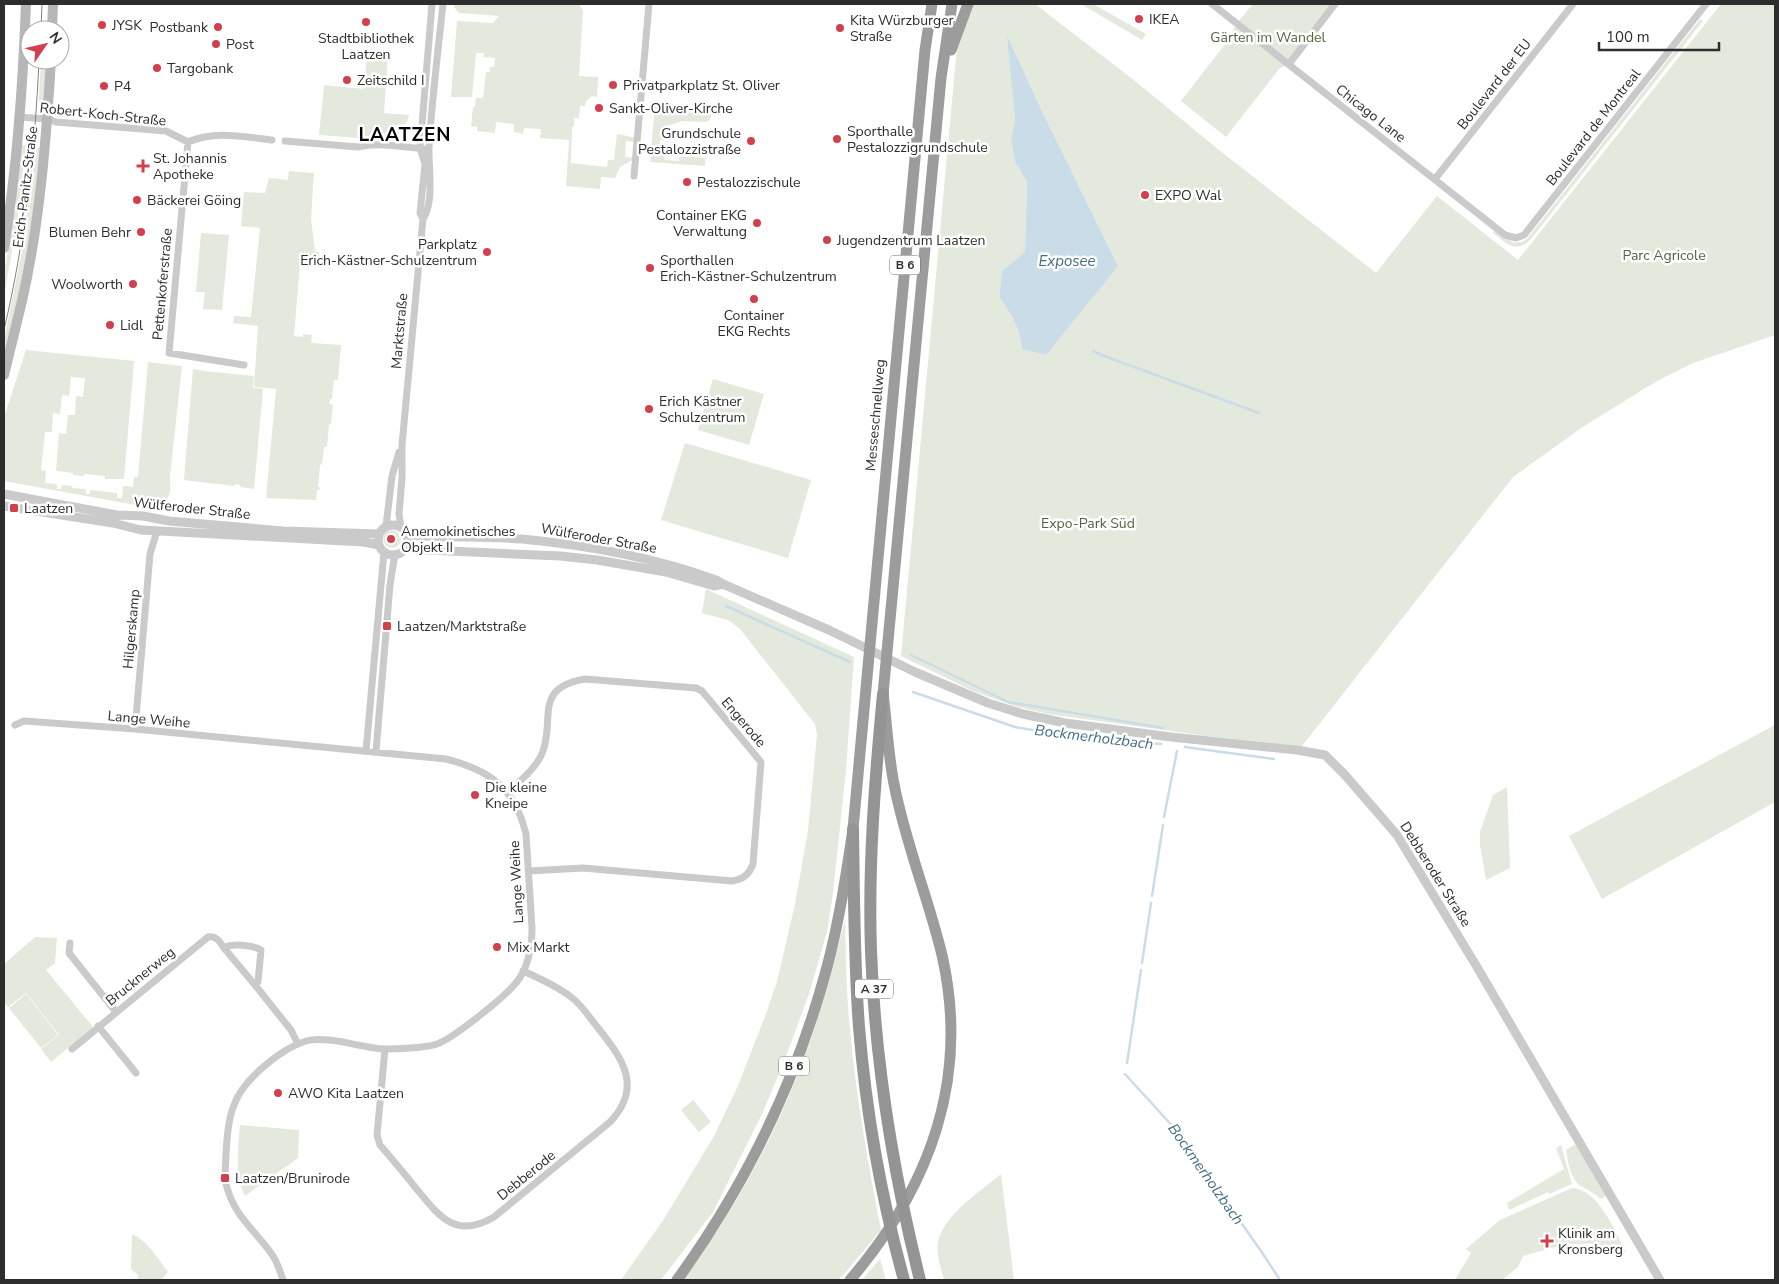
<svg xmlns="http://www.w3.org/2000/svg" width="1779" height="1284" font-family="'Nunito Sans',sans-serif">
<style>
.green{fill:#e3e9dc;fill-rule:evenodd}
.water{fill:#cadce7}
.lines{fill:none;stroke-linecap:round;stroke-linejoin:round}
.stream{stroke:#cadce7;stroke-width:2.5}
.minor{stroke:#cacaca;stroke-width:7}
.tertiary{stroke:#cacaca;stroke-width:9}
.secondary{stroke:#b7b7b7;stroke-width:10}
.trunk{stroke:#9c9c9c;stroke-width:11}
.motorway{stroke:#949494;stroke-width:12}
.tram{stroke:#828282;stroke-width:1}
.poi-dot{fill:#d3404d;stroke:#fff;stroke-width:2}
.labels{text-anchor:middle;stroke-width:5;stroke-linejoin:round;paint-order:stroke}
.shield{fill:#fff;stroke:#6c6c6c;stroke-width:1}
.shield-label{font-size:12px;font-weight:bold;fill:#2d2d2d}
.poi-label{font-size:14px;fill:#2d2d2d;stroke:#fff;text-anchor:start}
.park-label{font-size:14px;fill:#51643f;stroke:#fff}
.street-label{font-size:14px;fill:#2d2d2d;stroke:#fff}
.water-label{font-size:15px;font-style:italic;fill:#446d86;stroke:#fff}
.district-label{font-size:19px;font-weight:bold;letter-spacing:1px;fill:#000;stroke:#fff}
</style>
<rect width="100%" height="100%" fill="#fff"/>
<path class="green" d="M 455,4 L 579,4 L 583,11 L 579,76 L 598,77 L 597,97 L 592,96 L 586,101 L 585,106 L 580,106 L 579,118 L 574,118 L 574,127 L 572,127 L 571,163 L 607,167 L 608,160 L 614,160 L 617,134 L 637,138 L 637,142 L 626,141 L 625,157 L 636,158 L 620,167 L 615,178 L 601,177 L 600,189 L 566,186 L 569,140 L 540,138 L 541,129 L 524,128 L 523,134 L 514,132 L 514,124 L 496,122 L 495,133 L 477,131 L 477,127 L 471,126 L 473,107 L 475,107 L 476,98 L 483,98 L 486,72 L 490,72 L 490,67 L 494,67 L 495,58 L 484,57 L 484,53 L 476,53 L 472,97 L 451,97 L 457,21 L 493,23 L 499,16 L 459,13 L 454,7 Z
M 971,4 L 1035,4 L 1135,81 L 1219,150 L 1376,273 L 1437,196 L 1518,260 L 1721,4 L 1775,4 L 1775,335 L 1693,363 L 1657,381 L 1584,426 L 1513,477 L 1302,746 L 1207,736 L 1048,714 L 1014,706 L 973,691 L 901,656 L 958,36 ZM 1008,37 L 1041,109 L 1118,266 L 1022,349 C 1020,328 1011,313 999,297 L 1002,271 L 1025,252 L 1027,182 L 1015,162 L 1011,139 L 1015,119 Z
M 1081,4 L 1093,4 L 1146,34 L 1142,40 Z
M 1253,4 L 1335,4 L 1289,64 L 1279,69 L 1226,137 L 1181,101 L 1226,43 L 1237,23 Z
M 1700,19 L 1703,21 L 1531,239 C 1516,254 1507,244 1493,233 L 1495,231 L 1514,243 L 1522,242 L 1527,239 Z
M 367,53 L 388,55 L 384,113 L 409,115 L 408,120 L 404,126 L 393,135 L 381,133 L 372,139 L 319,135 L 324,85 L 364,89 Z
M 41,60 L 46,60 L 43,114 L 38,113 Z
M 655,106 L 699,109 L 702,107 L 713,108 L 710,120 L 705,122 L 682,121 L 667,126 L 666,140 L 660,140 L 660,144 L 665,145 L 664,160 L 679,161 L 680,156 L 705,158 L 705,166 L 650,162 Z
M 21,145 L 26,145 L 17,223 L 4,296 L 4,274 L 17,192 Z
M 36,148 L 40,148 L 33,213 L 20,292 L 4,358 L 4,340 L 22,251 Z
M 289,171 L 314,173 L 311,219 L 315,251 L 319,252 L 319,261 L 308,260 L 308,257 L 303,256 L 302,264 L 300,264 L 294,336 L 303,337 L 303,334 L 312,335 L 311,343 L 341,345 L 338,380 L 334,380 L 332,399 L 330,399 L 329,404 L 333,405 L 331,424 L 329,424 L 327,447 L 324,447 L 322,464 L 320,465 L 318,487 L 320,487 L 319,490 L 317,490 L 316,500 L 266,498 L 276,389 L 254,387 L 258,326 L 233,323 L 234,316 L 251,317 L 260,228 L 241,226 L 244,192 L 265,193 L 269,178 L 288,180 Z
M 201,233 L 229,235 L 222,310 L 203,309 L 205,292 L 196,292 Z
M 26,350 L 134,361 L 124,479 L 105,479 L 105,476 L 84,474 L 84,476 L 73,475 L 73,473 L 56,471 L 59,433 L 66,434 L 68,415 L 75,415 L 76,396 L 83,397 L 85,378 L 71,377 L 69,396 L 62,395 L 60,414 L 53,413 L 52,432 L 45,432 L 41,470 L 46,471 L 45,483 L 57,484 L 57,489 L 61,489 L 62,485 L 72,486 L 72,488 L 86,489 L 86,494 L 90,494 L 90,490 L 117,493 L 117,498 L 122,498 L 123,486 L 133,487 L 134,477 L 138,477 L 148,362 L 182,366 L 170,476 L 170,492 L 163,510 L 4,481 L 4,417 Z
M 193,369 L 204,371 L 254,376 L 253,388 L 263,389 L 254,489 L 240,487 L 240,485 L 235,484 L 235,486 L 184,480 Z
M 713,379 L 764,394 L 749,445 L 698,430 Z
M 685,443 L 811,480 L 788,558 L 661,520 Z
M383 539a9 9 0 1 1 18 0a9 9 0 1 1-18 0Z
M 706,589 L 854,657 L 846,770 L 833,893 L 827,932 L 809,994 L 785,1059 L 762,1114 L 713,1212 L 661,1280 L 621,1280 L 664,1219 L 714,1136 L 737,1088 L 766,1014 L 778,978 L 795,904 L 808,831 L 817,734 L 815,724 L 740,629 L 728,620 L 702,613 Z
M 1775,725 L 1775,802 L 1602,899 L 1569,836 Z
M 1507,787 L 1510,868 L 1486,880 L 1480,845 L 1480,832 L 1493,795 Z
M 845,920 C 846,957 846,994 850,1030 C 856,1097 868,1163 881,1230 L 839,1280 L 683,1280 C 733,1213 775,1137 804,1058 C 821,1013 833,966 845,920 Z
M 35,937 L 57,938 L 55,963 L 46,970 L 93,1027 L 51,1062 L 41,1049 L 59,1035 L 26,993 L 8,1007 L 4,1002 L 4,964 Z
M 26,994 L 58,1035 L 41,1048 L 9,1008 Z
M 693,1100 L 711,1122 L 699,1132 L 681,1110 Z
M 240,1125 L 299,1130 L 298,1158 L 245,1196 C 234,1174 238,1149 240,1125 Z
M 1576,1144 L 1606,1196 L 1601,1199 C 1594,1193 1588,1190 1581,1186 C 1570,1179 1568,1161 1566,1150 Z
M 1561,1145 L 1572,1184 L 1549,1194 L 1548,1192 L 1509,1210 L 1507,1203 L 1564,1169 L 1556,1148 Z
M 1001,1174 L 1014,1280 L 944,1280 C 941,1269 936,1254 938,1242 C 943,1215 981,1191 1001,1174 Z
M 1572,1188 C 1599,1190 1615,1231 1626,1252 C 1615,1256 1610,1254 1600,1249 L 1599,1243 L 1562,1245 L 1523,1256 L 1518,1267 L 1502,1280 L 1455,1280 L 1471,1253 L 1466,1249 L 1500,1220 Z
M 132,1234 C 148,1241 158,1259 168,1272 L 161,1280 L 137,1280 L 138,1275 L 131,1269 Z
M 880,1259 L 886,1280 L 862,1280 Z"/>
<path class="water" d="M 1007,35 L 1041,109 L 1118,266 L 1046,355 L 1022,349 C 1020,328 1011,313 999,297 L 1002,271 L 1025,252 L 1027,182 L 1015,162 L 1011,139 L 1015,119 Z"/>
<g class="lines">
<path class="stream" d="M 1093,351 L 1104,356 L 1259,413
M 726,606 L 850,662
M 911,655 L 1008,702 L 1163,728
M 913,692 L 1015,727 L 1081,738 L 1161,744
M 1185,747 L 1274,759
M 1164,817 L 1177,751
M 1152,896 L 1163,825
M 1142,963 L 1151,903
M 1127,1063 L 1141,970
M 1125,1074 L 1176,1130 L 1261,1251 L 1280,1280"/>
<path class="minor" d="M 1212,4 L 1505,235 L 1516,238 L 1524,235 L 1706,4
M 1289,64 L 1335,4
M 18,117 L 48,119 L 56,122 L 166,131 L 188,142 C 215,130 244,137 272,140
M 285,141 L 358,147 C 380,142 403,147 424,149
M 188,142 L 169,353 L 244,365
M 634,176 L 649,4
M 1435,179 L 1573,4
M 423,219 C 435,201 428,168 429,147 C 432,99 438,51 443,4
M 386,526 L 392,476 L 399,452
M 401,527 L 399,514 L 402,478 L 402,445 L 423,219 L 420,213 L 425,164 L 420,148 L 432,4
M 15,725 L 24,721 L 135,729 L 446,759 C 490,770 515,788 526,834 L 532,928 C 532,945 529,964 519,979 C 509,994 454,1038 437,1044 C 426,1048 396,1049 384,1049 C 362,1048 327,1035 306,1041 C 280,1049 243,1080 234,1105 C 228,1120 227,1138 226,1154 C 226,1163 224,1175 226,1184 C 234,1216 253,1228 271,1253 C 277,1261 280,1271 283,1280
M 135,729 L 150,554 L 157,531
M 366,751 L 384,552
M 376,751 L 390,585 L 395,554
M 508,791 C 521,781 538,766 543,751 C 555,718 533,688 585,679 L 696,688 L 702,691 L 761,762 L 753,864 C 749,875 743,879 732,881 L 583,868 L 529,871
M 70,943 L 69,953 L 116,1012
M 255,985 L 224,948 C 232,943 253,945 261,950 L 258,982 L 255,985 L 291,1030 L 298,1044
M 98,1026 L 136,1073
M 72,1049 L 208,937 C 216,935 220,942 224,948
M 385,1049 L 377,1135 L 380,1145 C 392,1159 404,1173 415,1187 C 439,1216 455,1240 494,1217 L 610,1122 C 643,1087 623,1059 598,1028 C 590,1018 581,1004 571,997 C 557,986 539,978 523,971"/>
<path class="tertiary" d="M 4,494 L 117,515 L 143,516 L 169,521 L 283,531 L 379,534
M 4,506 L 113,523 L 141,530 L 363,542 L 379,545
M378 540a15 15 0 1 1 30 0a15 15 0 1 1-30 0Z
M 407,535 C 445,538 484,536 522,539 C 586,545 656,558 716,580 L 723,584 L 829,630 L 915,672 L 988,703 L 1023,714 L 1065,723 L 1171,737 L 1297,750 L 1325,755 L 1345,775 L 1397,835 L 1477,967 L 1660,1280
M 405,549 L 560,556 L 597,560 L 666,572 L 714,586 L 723,584"/>
<path class="secondary" d="M 52,30 L 53,4
M 4,248 C 17,169 23,84 26,4
M 4,375 C 10,350 16,326 22,301 C 40,222 46,141 51,60"/>
<path class="trunk" d="M 951,50 L 968,4
M 677,1280 C 745,1186 797,1080 827,967 C 839,922 846,876 853,829 L 925,50 L 932,4
M 850,1280 C 930,1187 970,1078 942,955 C 928,897 905,842 894,784 C 888,754 887,724 883,694 L 941,78 L 952,4"/>
<path class="motorway" d="M 883,694 C 875,779 868,865 871,951 C 875,1063 893,1172 920,1280
M 853,829 C 854,895 854,961 859,1027 C 866,1112 881,1197 904,1280"/>
<path class="tram" d="M 41,30 L 42,4
M 4,330 C 25,241 35,151 39,60"/>
</g>
<g class="poi-dot">
<circle cx="1139" cy="19" r="5"/>
<circle cx="366" cy="22" r="5"/>
<circle cx="102" cy="25" r="5"/>
<circle cx="218" cy="27" r="5"/>
<circle cx="840" cy="28" r="5"/>
<circle cx="216" cy="44" r="5"/>
<circle cx="157" cy="68" r="5"/>
<circle cx="347" cy="80" r="5"/>
<circle cx="613" cy="85" r="5"/>
<circle cx="104" cy="86" r="5"/>
<circle cx="599" cy="108" r="5"/>
<circle cx="837" cy="139" r="5"/>
<circle cx="751" cy="141" r="5"/>
<path d="M140.5 158.5h5v5h5v5h-5v5h-5v-5h-5v-5h5z"/>
<circle cx="687" cy="182" r="5"/>
<circle cx="1145" cy="195" r="5"/>
<circle cx="137" cy="200" r="5"/>
<circle cx="757" cy="223" r="5"/>
<circle cx="141" cy="232" r="5"/>
<circle cx="827" cy="240" r="5"/>
<circle cx="487" cy="252" r="5"/>
<circle cx="650" cy="268" r="5"/>
<circle cx="133" cy="284" r="5"/>
<circle cx="754" cy="299" r="5"/>
<circle cx="110" cy="325" r="5"/>
<circle cx="649" cy="409" r="5"/>
<rect x="9" y="503" width="10" height="10" rx="2.5"/>
<circle cx="391" cy="539" r="5"/>
<rect x="382" y="621" width="10" height="10" rx="2.5"/>
<circle cx="475" cy="795" r="5"/>
<circle cx="497" cy="947" r="5"/>
<circle cx="278" cy="1093" r="5"/>
<rect x="220" y="1173" width="10" height="10" rx="2.5"/>
<path d="M1544.5 1233.5h5v5h5v5h-5v5h-5v-5h-5v-5h5z"/>
</g>
<g class="labels">
<g class="shield">
<rect x="890" y="255.5" width="30" height="19" rx="4"/>
<rect x="855" y="979.5" width="38" height="19" rx="4"/>
<rect x="779" y="1056.5" width="30" height="19" rx="4"/>
</g>
<g class="shield-label">
<text x="905" y="269">B 6</text>
<text x="874" y="993">A 37</text>
<text x="794" y="1070">B 6</text>
</g>
<g class="poi-label">
<text x="1149" y="24">IKEA</text>
<text x="850" y="25">Kita Würzburger<tspan x="850" dy="16">Straße</tspan></text>
<text x="112" y="30">JYSK</text>
<text x="208" y="32" text-anchor="end">Postbank</text>
<text x="366" y="43" text-anchor="middle">Stadtbibliothek<tspan x="366" dy="16">Laatzen</tspan></text>
<text x="226" y="49">Post</text>
<text x="167" y="73">Targobank</text>
<text x="357" y="85">Zeitschild I</text>
<text x="623" y="90">Privatparkplatz St. Oliver</text>
<text x="114" y="91">P4</text>
<text x="609" y="113">Sankt-Oliver-Kirche</text>
<text x="847" y="136">Sporthalle<tspan x="847" dy="16">Pestalozzigrundschule</tspan></text>
<text x="741" y="138" text-anchor="end">Grundschule<tspan x="741" dy="16">Pestalozzistraße</tspan></text>
<text x="153" y="163">St. Johannis<tspan x="153" dy="16">Apotheke</tspan></text>
<text x="697" y="187">Pestalozzischule</text>
<text x="1155" y="200">EXPO Wal</text>
<text x="147" y="205">Bäckerei Göing</text>
<text x="747" y="220" text-anchor="end">Container EKG<tspan x="747" dy="16">Verwaltung</tspan></text>
<text x="131" y="237" text-anchor="end">Blumen Behr</text>
<text x="837" y="245">Jugendzentrum Laatzen</text>
<text x="477" y="249" text-anchor="end">Parkplatz<tspan x="477" dy="16">Erich-Kästner-Schulzentrum</tspan></text>
<text x="660" y="265">Sporthallen<tspan x="660" dy="16">Erich-Kästner-Schulzentrum</tspan></text>
<text x="123" y="289" text-anchor="end">Woolworth</text>
<text x="754" y="320" text-anchor="middle">Container<tspan x="754" dy="16">EKG Rechts</tspan></text>
<text x="120" y="330">Lidl</text>
<text x="659" y="406">Erich Kästner<tspan x="659" dy="16">Schulzentrum</tspan></text>
<text x="24" y="513">Laatzen</text>
<text x="401" y="536">Anemokinetisches<tspan x="401" dy="16">Objekt II</tspan></text>
<text x="397" y="631">Laatzen/Marktstraße</text>
<text x="485" y="792">Die kleine<tspan x="485" dy="16">Kneipe</tspan></text>
<text x="507" y="952">Mix Markt</text>
<text x="288" y="1098">AWO Kita Laatzen</text>
<text x="235" y="1183">Laatzen/Brunirode</text>
<text x="1558" y="1238">Klinik am<tspan x="1558" dy="16">Kronsberg</tspan></text>
</g>
<g class="park-label">
<text x="1268" y="42">Gärten im Wandel</text>
<text x="1664" y="260">Parc Agricole</text>
<text x="1088" y="528">Expo-Park Süd</text>
</g>
<g class="street-label">
<text transform="translate(1494 84) rotate(-52)" y="5">Boulevard der EU</text>
<text transform="translate(1371 113) rotate(38)" y="5">Chicago Lane</text>
<text transform="translate(103 114) rotate(6)" y="5">Robert-Koch-Straße</text>
<text transform="translate(1593 127) rotate(-52)" y="5">Boulevard de Montreal</text>
<text transform="translate(25 187) rotate(-83)" y="5">Erich-Panitz-Straße</text>
<text transform="translate(162 284) rotate(-85)" y="5">Pettenkoferstraße</text>
<text transform="translate(399 331) rotate(-85)" y="5">Marktstraße</text>
<text transform="translate(875 415) rotate(-85)" y="5">Messeschnellweg</text>
<text transform="translate(192 508) rotate(6)" y="5">Wülferoder Straße</text>
<text transform="translate(599 538) rotate(10)" y="5">Wülferoder Straße</text>
<text transform="translate(131 629) rotate(-85)" y="5">Hilgerskamp</text>
<text transform="translate(149 719) rotate(5)" y="5">Lange Weihe</text>
<text transform="translate(744 722) rotate(50)" y="5">Engerode</text>
<text transform="translate(1436 874) rotate(58)" y="5">Debberoder Straße</text>
<text transform="translate(516 882) rotate(-93)" y="5">Lange Weihe</text>
<text transform="translate(140 976) rotate(-39)" y="5">Brucknerweg</text>
<text transform="translate(526 1175) rotate(-39)" y="5">Debberode</text>
</g>
<g class="water-label">
<text x="1067" y="266">Exposee</text>
<text transform="translate(1094 737) rotate(7)" y="5">Bockmerholzbach</text>
<text transform="translate(1206 1174) rotate(55)" y="5">Bockmerholzbach</text>
</g>
<g class="district-label">
<text x="405" y="141">LAATZEN</text>
</g>
</g>
<rect width="1779" height="1284" fill="none" stroke="#2d2d2d" stroke-width="10"/>
<g transform="translate(45 45) rotate(56)"><circle r="24" fill="#ffffff" stroke="#ababab"/>
<path d="M0-4L9 19L0 12L-9 19Z" fill="#d3404d"/>
<text y="-8" font-size="14" font-weight="bold" text-anchor="middle" fill="#2d2d2d">N</text>
</g>
<path d="M1599 42v8h120v-8" fill="none" stroke="#2d2d2d" stroke-width="2.5"/>
<text x="1606" y="42" font-size="15" fill="#2d2d2d" stroke="#ffffff" stroke-width="4" paint-order="stroke">100 m</text>
</svg>
